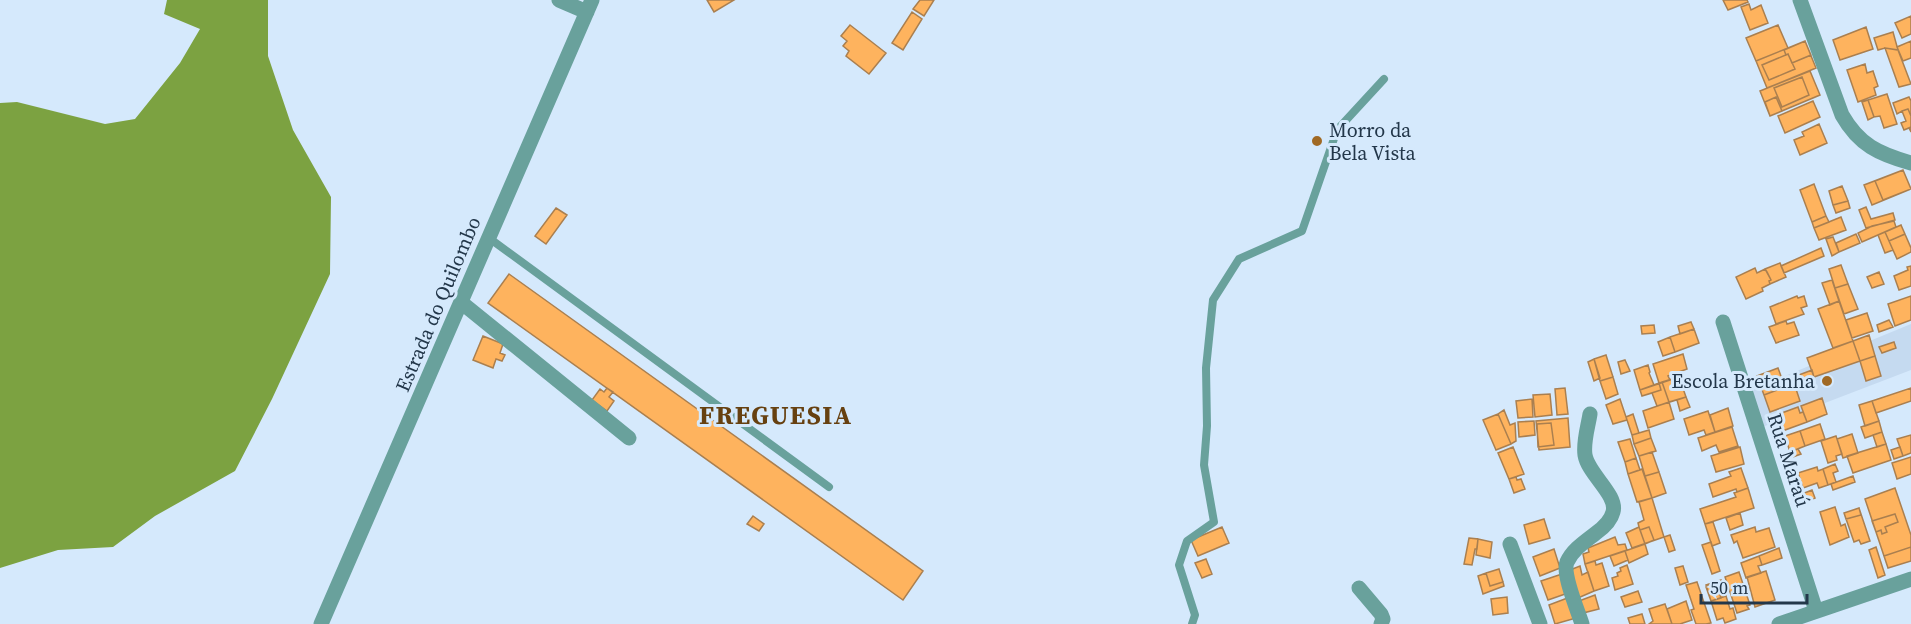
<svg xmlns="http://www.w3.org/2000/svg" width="1911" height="624" font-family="'Source Serif 4',serif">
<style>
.built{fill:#c5daf0}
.water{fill:#7ca241}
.building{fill:#feb35e;stroke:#aa7f4f;stroke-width:1.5}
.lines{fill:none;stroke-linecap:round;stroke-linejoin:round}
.lane{stroke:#69a19c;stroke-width:8}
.street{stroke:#69a19c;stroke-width:15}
.poi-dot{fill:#a06924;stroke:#d5e9fc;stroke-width:2}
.labels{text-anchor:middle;stroke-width:6;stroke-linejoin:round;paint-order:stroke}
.poi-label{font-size:20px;fill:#23374a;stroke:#d5e9fc;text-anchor:start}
.street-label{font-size:20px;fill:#23374a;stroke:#d5e9fc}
.district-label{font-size:26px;font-weight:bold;letter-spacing:1.5px;fill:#664010;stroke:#d5e9fc}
</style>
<rect width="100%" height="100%" fill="#d5e9fc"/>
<path class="built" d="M 1911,324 L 1911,370 L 1757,429 L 1746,392 Z"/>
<path class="water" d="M 167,0 L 268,0 L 268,56 L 293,130 L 331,197 L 330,274 L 272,399 L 235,471 L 155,516 L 113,547 L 58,550 L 0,568 L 0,103 L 17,102 L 105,124 L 135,119 L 180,63 L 200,29 L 164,14 Z"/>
<path class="building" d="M 707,0 L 734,0 L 714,12 Z
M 920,0 L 934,0 L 924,16 L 913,9 Z
M 1723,0 L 1747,0 L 1748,2 L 1728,10 Z
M 1749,4 L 1751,10 L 1761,5 L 1768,23 L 1750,30 L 1741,7 Z
M 912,12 L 922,19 L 903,50 L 892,43 Z
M 1911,16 L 1911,34 L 1902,38 L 1895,23 Z
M 850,25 L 886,53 L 869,74 L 846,56 L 849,51 L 843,46 L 847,41 L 841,36 Z
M 1778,25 L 1788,48 L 1756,61 L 1746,38 Z
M 1866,27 L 1873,49 L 1840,60 L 1833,40 Z
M 1893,32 L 1898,50 L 1885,48 L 1878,50 L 1874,38 Z
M 1805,41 L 1811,55 L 1792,63 L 1788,54 L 1786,55 L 1784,50 Z
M 1805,41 L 1816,68 L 1767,88 L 1756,61 Z
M 1911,41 L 1911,58 L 1903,61 L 1897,47 Z
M 1885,48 L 1898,50 L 1911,84 L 1899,87 Z
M 1788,54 L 1795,69 L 1769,80 L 1762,65 Z
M 1865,64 L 1867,73 L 1873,71 L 1878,86 L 1874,88 L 1876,95 L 1858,102 L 1847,70 Z
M 1810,71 L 1820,95 L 1770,116 L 1760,91 Z
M 1802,77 L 1809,95 L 1782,107 L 1774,88 Z
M 1887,94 L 1897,124 L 1884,128 L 1880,116 L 1874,117 L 1868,100 Z
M 1776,97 L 1782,111 L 1770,116 L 1765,102 Z
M 1909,97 L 1911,101 L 1911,132 L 1909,128 L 1904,130 L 1901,123 L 1906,121 L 1902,111 L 1897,114 L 1893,103 Z
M 1868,100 L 1874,117 L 1868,120 L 1862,102 Z
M 1813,101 L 1820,117 L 1785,133 L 1778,116 Z
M 1908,109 L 1911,116 L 1911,127 L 1904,130 L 1901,123 L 1906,121 L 1902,111 Z
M 1819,124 L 1827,143 L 1800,155 L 1794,140 L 1804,136 L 1802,132 Z
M 1903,170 L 1911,189 L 1883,200 L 1875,181 Z
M 1903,170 L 1911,189 L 1872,205 L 1864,185 Z
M 1814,184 L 1826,216 L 1812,222 L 1800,190 Z
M 1842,186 L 1848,201 L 1833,205 L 1829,191 Z
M 1848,201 L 1850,208 L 1836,213 L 1833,205 Z
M 1866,207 L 1871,219 L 1893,213 L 1895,220 L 1866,228 L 1859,210 Z
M 556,208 L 567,215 L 546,244 L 535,236 Z
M 1826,216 L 1829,222 L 1814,228 L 1812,222 Z
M 1841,217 L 1846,230 L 1819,240 L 1814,228 Z
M 1894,221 L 1896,227 L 1862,242 L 1858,233 L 1872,226 Z
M 1901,225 L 1905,234 L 1889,241 L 1885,232 Z
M 1901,225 L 1911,248 L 1911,252 L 1897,259 L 1885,232 Z
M 1885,232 L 1893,250 L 1885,253 L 1878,235 Z
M 1856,234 L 1860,243 L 1839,252 L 1836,243 Z
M 1833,237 L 1839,252 L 1832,256 L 1826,239 Z
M 1821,248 L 1824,256 L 1784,273 L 1781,266 Z
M 1780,263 L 1786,277 L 1770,284 L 1769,281 L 1771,280 L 1765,269 Z
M 1841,265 L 1848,284 L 1835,288 L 1829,269 Z
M 1911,266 L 1911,286 L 1899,290 L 1894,276 L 1908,270 L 1907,267 Z
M 1755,268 L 1757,273 L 1765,269 L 1767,272 L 1771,280 L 1769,281 L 1770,284 L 1762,288 L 1763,291 L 1746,299 L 1736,277 Z
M 1879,272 L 1884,284 L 1872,288 L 1867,277 Z
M 509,274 L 923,571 L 903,600 L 488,303 Z
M 1832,280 L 1839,301 L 1830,305 L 1822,283 Z
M 1848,284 L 1858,309 L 1844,314 L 1835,288 Z
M 1797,296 L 1798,298 L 1804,296 L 1807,306 L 1801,308 L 1804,314 L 1776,324 L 1770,307 Z
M 1911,296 L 1911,320 L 1895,326 L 1888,304 Z
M 1839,301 L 1853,341 L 1833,348 L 1818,309 Z
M 1867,313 L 1873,331 L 1852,338 L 1846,320 Z
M 1889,320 L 1893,327 L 1879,332 L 1877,325 Z
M 1786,321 L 1787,324 L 1794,322 L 1799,335 L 1776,343 L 1769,327 Z
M 1691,322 L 1694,329 L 1680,334 L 1678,326 Z
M 1654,325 L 1655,333 L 1642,334 L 1641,326 Z
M 1694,329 L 1699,343 L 1675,352 L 1670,337 Z
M 1869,335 L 1875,356 L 1860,361 L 1853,341 Z
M 483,336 L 503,344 L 500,353 L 505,355 L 502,361 L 496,359 L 493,368 L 473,360 Z
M 1670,337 L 1675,352 L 1663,356 L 1658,342 Z
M 1853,341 L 1860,361 L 1814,377 L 1807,358 Z
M 1894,342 L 1896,348 L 1882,353 L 1879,347 Z
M 1683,354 L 1687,369 L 1668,376 L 1670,380 L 1659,383 L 1653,364 Z
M 1606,355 L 1613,377 L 1600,381 L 1594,359 Z
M 1875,356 L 1881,376 L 1866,381 L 1860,361 Z
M 1594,359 L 1600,378 L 1594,381 L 1588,362 Z
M 1625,360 L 1630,371 L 1621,374 L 1618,362 Z
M 1648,365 L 1650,372 L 1649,373 L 1654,385 L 1640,390 L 1634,370 Z
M 1778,368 L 1785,387 L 1764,395 L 1757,376 Z
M 1812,370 L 1814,377 L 1785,387 L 1783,381 Z
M 1613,377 L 1618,394 L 1606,399 L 1600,381 Z
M 1679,377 L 1686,397 L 1669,402 L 1662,382 Z
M 1679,377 L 1686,397 L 1657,406 L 1652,393 L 1642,396 L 1640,390 Z
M 1659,383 L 1661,390 L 1642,396 L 1640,390 Z
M 1795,386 L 1800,401 L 1770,412 L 1764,395 L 1785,387 L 1786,389 Z
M 607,388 L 613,392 L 609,397 L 614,401 L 607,411 L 592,400 L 600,389 L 604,392 Z
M 1565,388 L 1568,414 L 1557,415 L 1555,389 Z
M 1911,388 L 1911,401 L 1876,413 L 1872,401 Z
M 1550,394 L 1552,415 L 1535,417 L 1533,395 Z
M 1686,397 L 1690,407 L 1680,411 L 1677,400 Z
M 1822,398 L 1827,414 L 1807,422 L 1801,406 Z
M 1532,399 L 1533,417 L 1518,418 L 1516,401 Z
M 1620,399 L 1627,420 L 1613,424 L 1606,405 Z
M 1872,401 L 1879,421 L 1865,426 L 1859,405 Z
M 1669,402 L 1674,419 L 1648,428 L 1643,411 Z
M 1798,407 L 1800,413 L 1803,412 L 1807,422 L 1777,433 L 1771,417 Z
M 1728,408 L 1733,426 L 1715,432 L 1710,415 Z
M 1504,410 L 1510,425 L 1515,423 L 1516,441 L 1511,444 L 1498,414 Z
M 1708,411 L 1715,432 L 1706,435 L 1704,430 L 1689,435 L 1684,419 Z
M 1498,414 L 1511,444 L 1496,450 L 1483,420 Z
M 1633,414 L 1639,433 L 1632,435 L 1626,417 Z
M 1568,418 L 1570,447 L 1539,450 L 1536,421 Z
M 1534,421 L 1535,435 L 1519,437 L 1518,422 Z
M 1879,421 L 1882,432 L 1865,438 L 1861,427 Z
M 1551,423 L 1554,445 L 1538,447 L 1537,424 Z
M 1820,424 L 1825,439 L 1805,446 L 1800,431 Z
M 1732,427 L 1738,446 L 1719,452 L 1716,445 L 1702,451 L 1698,438 Z
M 1649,430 L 1651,438 L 1634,444 L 1632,435 Z
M 1800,431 L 1805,446 L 1790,452 L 1785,436 Z
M 1882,432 L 1886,444 L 1877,447 L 1873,435 Z
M 1852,434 L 1858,453 L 1843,458 L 1837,439 Z
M 1911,435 L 1911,453 L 1903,456 L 1897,439 Z
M 1836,436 L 1842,454 L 1836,456 L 1837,460 L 1828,463 L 1821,441 Z
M 1651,438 L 1656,451 L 1639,456 L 1634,444 Z
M 1630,439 L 1636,458 L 1625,462 L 1618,442 Z
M 1886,444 L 1891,460 L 1853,473 L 1847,456 Z
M 1513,447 L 1524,474 L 1509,479 L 1498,453 Z
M 1740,447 L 1744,464 L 1716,472 L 1711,456 Z
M 1900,447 L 1903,456 L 1894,459 L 1891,450 Z
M 1798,449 L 1801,454 L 1787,459 L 1785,453 Z
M 1652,452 L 1659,472 L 1645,476 L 1639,456 Z
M 1911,457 L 1911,474 L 1897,479 L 1892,463 Z
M 1636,458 L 1640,470 L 1628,474 L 1625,462 Z
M 1835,464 L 1838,471 L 1833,473 L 1836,482 L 1828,485 L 1823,469 Z
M 1817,467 L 1818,471 L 1823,469 L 1828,485 L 1819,488 L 1817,483 L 1803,488 L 1798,473 Z
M 1741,468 L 1748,488 L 1737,492 L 1736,489 L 1713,497 L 1709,484 L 1731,476 L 1729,472 Z
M 1642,469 L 1652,498 L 1637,502 L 1628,474 Z
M 1659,472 L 1666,493 L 1652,498 L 1645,476 Z
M 1853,476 L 1855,482 L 1833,490 L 1831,484 Z
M 1516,477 L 1517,480 L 1521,479 L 1525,489 L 1514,493 L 1509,479 Z
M 1748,488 L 1754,508 L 1705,524 L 1700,509 L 1736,497 L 1734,493 Z
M 1895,488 L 1911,535 L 1911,561 L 1888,568 L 1865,499 Z
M 1812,490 L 1815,498 L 1800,504 L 1797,496 Z
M 1652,498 L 1664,537 L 1632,548 L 1626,533 L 1639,527 L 1638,523 L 1644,520 L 1639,502 Z
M 1835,507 L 1841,526 L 1845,524 L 1849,537 L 1830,545 L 1820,512 Z
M 1859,508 L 1861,515 L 1846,519 L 1844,513 Z
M 1859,508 L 1870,541 L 1861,544 L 1859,540 L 1854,542 L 1844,513 Z
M 1740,513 L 1743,525 L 1730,530 L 1726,518 Z
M 1895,514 L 1898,522 L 1885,527 L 1887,532 L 1882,534 L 1881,530 L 1876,532 L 1872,521 Z
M 753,516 L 764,524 L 759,531 L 747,524 Z
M 1544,519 L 1550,538 L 1529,544 L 1524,525 Z
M 1713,522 L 1720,543 L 1712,546 L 1705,524 Z
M 1222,527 L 1229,543 L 1198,556 L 1191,540 Z
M 1639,527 L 1645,544 L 1632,548 L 1626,533 Z
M 1649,527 L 1654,540 L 1645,544 L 1640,530 Z
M 1755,527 L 1756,532 L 1769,528 L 1775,547 L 1743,558 L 1737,541 L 1734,543 L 1731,535 Z
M 1670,535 L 1675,550 L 1669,552 L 1664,537 Z
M 1615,537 L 1618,545 L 1625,544 L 1627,550 L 1585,564 L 1583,554 L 1589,552 L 1588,548 Z
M 1469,538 L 1478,539 L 1477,549 L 1475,549 L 1472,565 L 1464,564 Z
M 1478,539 L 1492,542 L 1490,558 L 1476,555 Z
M 1711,542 L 1720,571 L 1712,574 L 1702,545 Z
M 1645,544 L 1648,554 L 1629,563 L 1625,551 Z
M 1876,547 L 1885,575 L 1878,578 L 1869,550 Z
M 1911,547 L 1911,561 L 1888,568 L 1884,556 Z
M 1779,548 L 1782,558 L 1762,565 L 1759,556 Z
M 1554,549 L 1560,568 L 1540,576 L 1533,557 Z
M 1625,551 L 1628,560 L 1614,566 L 1610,556 Z
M 1759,556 L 1762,565 L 1758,566 L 1761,573 L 1746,578 L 1741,563 Z
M 1206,559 L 1212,574 L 1202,578 L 1195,563 Z
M 1595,561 L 1596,565 L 1602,563 L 1609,586 L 1594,591 L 1585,564 Z
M 1627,565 L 1633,584 L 1615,590 L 1612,578 L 1618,576 L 1617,573 L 1621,571 L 1620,568 Z
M 1580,566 L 1582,575 L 1588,572 L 1594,591 L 1578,598 L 1570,570 Z
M 1683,566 L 1688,582 L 1680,585 L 1675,568 Z
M 1499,569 L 1503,582 L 1490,586 L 1486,573 Z
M 1766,571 L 1775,600 L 1755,607 L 1747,577 Z
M 1739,572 L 1750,605 L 1747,606 L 1749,609 L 1737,613 L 1725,577 Z
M 1486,573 L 1490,586 L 1503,582 L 1504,586 L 1483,594 L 1478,576 Z
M 1562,574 L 1568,593 L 1548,600 L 1541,581 Z
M 1721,580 L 1726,596 L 1711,601 L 1706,585 Z
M 1697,582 L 1711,623 L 1706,624 L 1696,624 L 1691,610 L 1694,609 L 1686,585 Z
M 1716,583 L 1721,598 L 1711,601 L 1706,587 Z
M 1638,591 L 1642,602 L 1625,607 L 1621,597 Z
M 1595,595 L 1599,609 L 1583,613 L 1579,601 Z
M 1726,596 L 1730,609 L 1733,608 L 1736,619 L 1725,623 L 1723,618 L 1717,620 L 1711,601 Z
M 1507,597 L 1508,613 L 1493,615 L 1491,599 Z
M 1570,597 L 1576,618 L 1555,624 L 1549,605 Z
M 1686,601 L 1692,620 L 1680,624 L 1672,624 L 1667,609 Z
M 1665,604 L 1672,624 L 1649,624 L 1653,621 L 1649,609 Z
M 1642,614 L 1645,624 L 1630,624 L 1628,618 Z"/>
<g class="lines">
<path class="lane" d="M 489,238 L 829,487
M 1192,624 L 1195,615 L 1179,565 L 1187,541 L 1214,522 L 1204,465 L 1207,426 L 1206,368 L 1213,300 L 1239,259 L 1302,231 L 1337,130 L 1384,79"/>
<path class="street" d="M 559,0 L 587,12
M 1800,0 L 1842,115 C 1859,145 1879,154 1911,163
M 462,303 L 629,438
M 1723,322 L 1816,611
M 1510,544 L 1540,624
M 1359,588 L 1381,614 L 1383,619 L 1381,624
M 321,624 L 592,0
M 1582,624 C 1578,611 1562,574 1567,562 C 1573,549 1586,541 1596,533 C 1603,528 1611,520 1613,512 C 1618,495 1588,474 1585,455 C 1583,442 1588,427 1590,414
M 1779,624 L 1911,579"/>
</g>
<g class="poi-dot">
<circle cx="1317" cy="141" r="6"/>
<circle cx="1827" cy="381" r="6"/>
</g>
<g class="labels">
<g class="poi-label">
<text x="1329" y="137">Morro da<tspan x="1329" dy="23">Bela Vista</tspan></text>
<text x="1815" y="388" text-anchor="end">Escola Bretanha</text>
</g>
<g class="street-label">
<text transform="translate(438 304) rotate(-67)" y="7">Estrada do Quilombo</text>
<text transform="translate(1789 460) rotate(72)" y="7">Rua Maraú</text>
</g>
<g class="district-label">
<text x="776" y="424">FREGUESIA</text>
</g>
</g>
<path d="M1701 594v9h106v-9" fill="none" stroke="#23374a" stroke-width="3"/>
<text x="1710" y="594" font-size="18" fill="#23374a" stroke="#d5e9fc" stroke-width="4.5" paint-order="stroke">50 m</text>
</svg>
